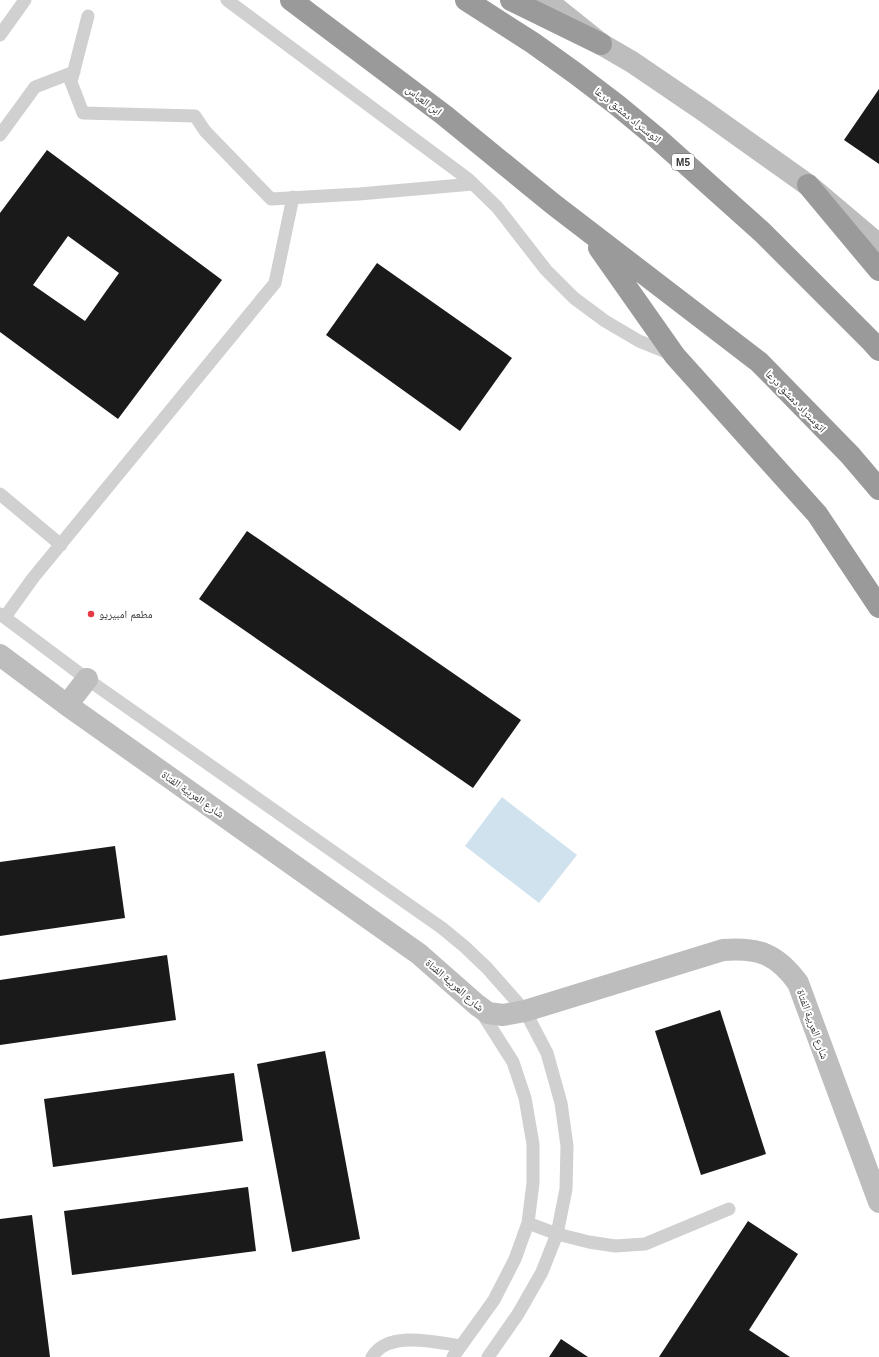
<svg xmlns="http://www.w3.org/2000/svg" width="879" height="1357" font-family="Arial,'Noto Naskh Arabic',sans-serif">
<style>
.water{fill:#cfe2ee}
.building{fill:#1a1a1a;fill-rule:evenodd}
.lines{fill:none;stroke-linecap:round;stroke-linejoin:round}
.lane{stroke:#d0d0d0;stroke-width:13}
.secondary{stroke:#bdbdbd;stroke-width:22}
.highway{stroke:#9a9a9a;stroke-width:22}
.poi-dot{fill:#e63946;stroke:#fff;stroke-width:1.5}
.labels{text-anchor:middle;stroke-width:4;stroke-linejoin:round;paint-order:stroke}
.shield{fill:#fff;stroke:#707070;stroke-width:1}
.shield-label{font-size:10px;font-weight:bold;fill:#333}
.street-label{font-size:11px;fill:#333;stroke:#fff}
.poi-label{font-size:11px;fill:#333;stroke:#fff;text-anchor:start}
</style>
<rect width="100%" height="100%" fill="#fff"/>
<path class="water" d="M 502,797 L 577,855 L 539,903 L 465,846 Z"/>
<path class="building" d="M 879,89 L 879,164 L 844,140 Z
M 47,150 L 222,280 L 118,419 L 0,332 L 0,213 ZM 68,236 L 119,273 L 85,321 L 33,285 Z
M 377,263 L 512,358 L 460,431 L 326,335 Z
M 247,531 L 521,720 L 473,788 L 199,599 Z
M 115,846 L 125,918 L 0,936 L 0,862 Z
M 167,955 L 176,1020 L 0,1045 L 0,980 Z
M 720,1010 L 766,1154 L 701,1175 L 655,1031 Z
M 325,1051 L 360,1239 L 292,1252 L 257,1064 Z
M 234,1073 L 243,1141 L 53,1167 L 44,1099 Z
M 248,1187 L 256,1251 L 72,1275 L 64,1211 Z
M 32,1215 L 50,1357 L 0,1357 L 0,1219 Z
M 748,1221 L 798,1254 L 749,1330 L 790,1357 L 659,1357 Z
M 561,1339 L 588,1357 L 549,1357 Z"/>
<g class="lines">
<path class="lane" d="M 227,0 L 468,179 L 497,207 L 546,270 L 574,298 L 605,321 L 639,341 L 671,354
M 88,16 L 71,82 L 83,113 L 195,116 L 205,131 L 271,199 L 359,194 L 473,184
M 0,35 L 25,0
M 0,135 L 35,87 L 74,72
M 0,494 L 61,545
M 0,614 L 87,679 L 442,928 L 465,947 L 487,968 L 525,1011 L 547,1053 L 561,1103 L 567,1146 L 566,1189 L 557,1234 L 542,1272 L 518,1314 L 488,1357
M 5,617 L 33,578 L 275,283 L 293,197
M 528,1223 L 557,1234 L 589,1242 L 615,1246 L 645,1244 L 729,1209
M 372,1357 C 388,1330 435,1342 461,1346
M 453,1357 L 494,1300 L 515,1259 L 528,1223 L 533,1183 L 533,1144 L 525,1098 L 513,1062 L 480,1010"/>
<path class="secondary" d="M 546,0 L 601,44 L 632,62 L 704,111 L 808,185 L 879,245
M 0,655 L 67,705 L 419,954 L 477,1005 L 488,1013 L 503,1015 L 525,1011 L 723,950 C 758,947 777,954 798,983 L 879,1202
M 67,705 L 87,679"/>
<path class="highway" d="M 291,0 L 444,115 L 553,204 L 759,362 L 850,455 L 879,489
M 466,0 L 533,43 L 575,73 L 617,105 L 657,138 L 762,232 L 870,340 L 879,350
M 511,0 L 601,44
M 808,185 L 879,270
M 599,248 L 675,356 L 817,514 L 879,607"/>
</g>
<circle class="poi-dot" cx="91" cy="614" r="4"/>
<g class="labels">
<rect class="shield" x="672" y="154" width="22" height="16" rx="3"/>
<g class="shield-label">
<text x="683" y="166">M5</text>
</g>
<g class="street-label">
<text transform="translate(424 100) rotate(37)" y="4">ابن العباس</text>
<text transform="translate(628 115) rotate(39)" y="4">اتوستراد دمشق درعا</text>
<text transform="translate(796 401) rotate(46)" y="4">اتوستراد دمشق درعا</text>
<text transform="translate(193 794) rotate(35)" y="4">شارع العربية الفتاة</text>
<text transform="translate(455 985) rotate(41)" y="4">شارع العربية الفتاة</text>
<text transform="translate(813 1024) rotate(70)" y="4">شارع العربية الفتاة</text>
</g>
<g class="poi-label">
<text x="99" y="618">مطعم امبيريو</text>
</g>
</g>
</svg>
